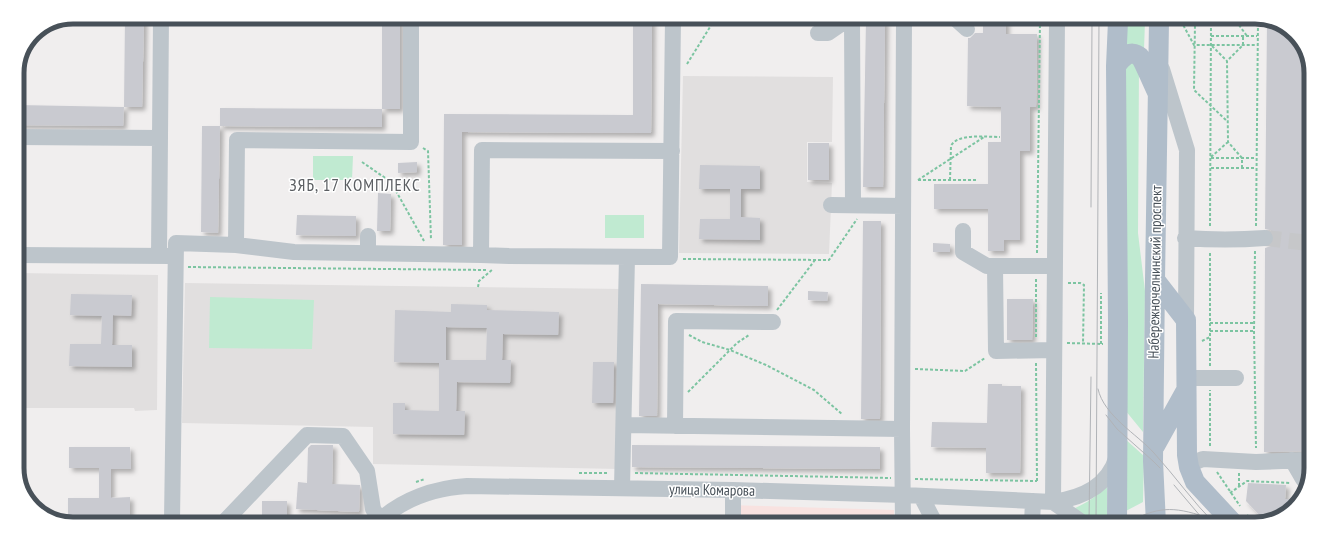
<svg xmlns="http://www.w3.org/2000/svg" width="1328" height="541" font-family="'PT Sans Narrow',sans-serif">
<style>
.education{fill:#e1dfdf}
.medical{fill:#f8e2e0}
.green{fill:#c0ead1}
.building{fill:#c9cad0;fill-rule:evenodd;filter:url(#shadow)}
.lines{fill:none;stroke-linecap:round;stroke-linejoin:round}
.minor-tunnel{stroke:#c6c7c9;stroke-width:16;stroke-dasharray:16 8;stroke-linecap:butt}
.path{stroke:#7cc4a1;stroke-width:2;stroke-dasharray:3 2;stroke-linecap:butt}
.minor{stroke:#bdc5cb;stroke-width:16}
.major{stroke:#b0bdca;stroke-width:20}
.tram{stroke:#b0b3b7;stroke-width:1}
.labels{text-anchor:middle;stroke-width:3;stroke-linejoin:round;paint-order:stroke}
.street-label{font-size:15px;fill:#485159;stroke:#fff}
.quarter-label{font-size:17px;letter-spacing:1px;fill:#5b5e62;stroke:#fff}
.rim{fill:none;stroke:#485159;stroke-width:5}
</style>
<defs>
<filter id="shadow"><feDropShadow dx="3.5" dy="3.5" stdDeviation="2" flood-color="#0004"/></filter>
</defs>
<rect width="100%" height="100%" fill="#f0eeee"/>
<path class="education" d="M 683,76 L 833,77 L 832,142 L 807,142 L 807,182 L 832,183 L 829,254 L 679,253 Z
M 17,273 L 158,275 L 157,410 L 135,411 L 134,408 L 17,408 Z
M 185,283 L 622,289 L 619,469 L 373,464 L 373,427 L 182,423 Z"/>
<path class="medical" d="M 727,505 L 894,510 L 894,523 L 727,522 Z"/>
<path class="green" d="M 1126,21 L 1145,21 L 1144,50 L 1125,48 Z
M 1130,61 L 1139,66 L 1138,233 L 1145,291 L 1143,432 L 1125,410 L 1125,67 Z
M 313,156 L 353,156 L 352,180 L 313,180 Z
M 605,215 L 644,215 L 644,238 L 605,238 Z
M 210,297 L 314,300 L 312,349 L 209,348 Z
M 1124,438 L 1144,456 L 1143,502 L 1124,512 Z
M 1107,484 L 1107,523 L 1092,523 L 1073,509 C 1088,502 1097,497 1107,484 Z"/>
<path class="building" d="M 125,17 L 144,17 L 142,107 L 124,107 Z
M 382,18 L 400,18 L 400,109 L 382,109 Z
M 633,19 L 652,19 L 651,133 L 462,132 L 462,245 L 443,245 L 444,114 L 633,115 Z
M 866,20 L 885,20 L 883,187 L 863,187 Z
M 983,20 L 1006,20 L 1006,34 L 1037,34 L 1036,107 L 1030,107 L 1030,151 L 1020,151 L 1020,240 L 1004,240 L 1004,251 L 988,251 L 988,209 L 934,209 L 934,184 L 988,184 L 988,142 L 1001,142 L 1001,107 L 967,106 L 968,38 L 970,38 L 975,33 L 983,33 Z
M 1267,21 L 1276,21 L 1300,39 L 1311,69 L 1307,451 L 1264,452 L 1265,248 L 1271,246 L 1273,243 L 1274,238 L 1273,232 L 1270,230 L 1265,229 Z
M 17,105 L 124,107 L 123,126 L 17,125 Z
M 220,108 L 382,109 L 382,127 L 220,126 Z
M 202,126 L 220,126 L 218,233 L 201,232 Z
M 808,143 L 829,143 L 829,180 L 808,180 Z
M 417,162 L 417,172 L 398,173 L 398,163 Z
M 700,165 L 760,166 L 760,189 L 741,189 L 741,217 L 760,218 L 760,240 L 699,239 L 700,219 L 730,219 L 730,189 L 699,189 Z
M 378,193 L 391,194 L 390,231 L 377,231 Z
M 297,215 L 356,216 L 356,236 L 296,235 Z
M 863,221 L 881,221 L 880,419 L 861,419 Z
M 933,243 L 950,244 L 950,252 L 933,252 Z
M 641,284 L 768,286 L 768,306 L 658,304 L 657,416 L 639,416 Z
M 808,291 L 828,292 L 827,301 L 808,300 Z
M 71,294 L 132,295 L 131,316 L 113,315 L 112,345 L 132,345 L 132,367 L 69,366 L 70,344 L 101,344 L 102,316 L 70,315 Z
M 1007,299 L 1033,299 L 1032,340 L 1007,340 Z
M 451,304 L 487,305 L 487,310 L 559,312 L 558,335 L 503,334 L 502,360 L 511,360 L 510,383 L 457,382 L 456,411 L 465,411 L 464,435 L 393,434 L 393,403 L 405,403 L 405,410 L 439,411 L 439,363 L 394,362 L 395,310 L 451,312 ZM 446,327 L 487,328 L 486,360 L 446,360 Z
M 593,362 L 614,362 L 613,403 L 592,403 Z
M 988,384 L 1002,384 L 1002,386 L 1021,386 L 1020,473 L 986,473 L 986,448 L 931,447 L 932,422 L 987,423 Z
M 311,445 L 333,445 L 332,484 L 360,485 L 359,512 L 296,509 L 298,482 L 307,483 L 308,448 Z
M 632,445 L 880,447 L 880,469 L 632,467 Z
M 69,447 L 130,447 L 131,469 L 111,469 L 111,498 L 130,497 L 130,519 L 68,520 L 68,498 L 99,498 L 99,468 L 69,468 Z
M 1248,483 L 1286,485 L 1285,499 L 1298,499 L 1286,514 L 1265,521 L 1246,501 Z
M 262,501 L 287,501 L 287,521 L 262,521 Z"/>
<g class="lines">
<path class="minor-tunnel" d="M 1265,238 L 1309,243"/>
<path class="path" d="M 1181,21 L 1194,45 L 1257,45
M 1196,21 L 1195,23 L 1194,90 L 1227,121
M 1236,21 L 1247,36
M 1211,36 L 1257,36
M 1212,46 L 1227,61
M 687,64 L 715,19
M 423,148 L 428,151 L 431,240
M 1211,157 L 1228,142
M 1211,158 L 1255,158
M 362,162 L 391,182 L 424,241
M 1211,168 L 1255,168
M 1242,168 L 1242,158 L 1228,142 L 1227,61 L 1243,45 L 1243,36
M 918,180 L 984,137
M 918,180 L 978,180
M 950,180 L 951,146 C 957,133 987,137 1000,137
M 1210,226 L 1211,21
M 1256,226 L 1258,21
M 1255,251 L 1254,331 L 1256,448
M 1037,253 L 1040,20
M 683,259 L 829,260 L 857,219
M 188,267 L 487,270
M 1068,283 L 1080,283 L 1084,285 L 1083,344
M 478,287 L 479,281 L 493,269
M 777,310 L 815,260
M 1210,323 L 1254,323
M 1210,331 L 1254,331
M 689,335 L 702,342 L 730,350 L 766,365 L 814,390 L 842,414
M 1036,337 L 1036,279
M 1202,341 L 1210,337
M 1067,343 L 1103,344
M 1101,344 L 1101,293
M 1036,363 L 1037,481
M 1210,366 L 1210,252
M 915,369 L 965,371 L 985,358
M 688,392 L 737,343 L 749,335
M 1210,446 L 1210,390
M 1217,472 L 1240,506
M 579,473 L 609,473
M 635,473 L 891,478
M 915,479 L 1037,481
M 416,482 L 425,479
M 1239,486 L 1239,473
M 1230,493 L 1247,481 L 1291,483
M 1247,515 L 1255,524
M 403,521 L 409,517"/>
<path class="minor" d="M 852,20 L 853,205
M 957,20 L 967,29
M 818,33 L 828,33 L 844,22 L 845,20
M 1162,69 L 1187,150 L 1186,320
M 17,137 L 160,138
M 831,205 L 903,206
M 963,231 L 963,252 L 987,266 L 1055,266
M 1185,238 C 1212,240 1238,240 1265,238
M 236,245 L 294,252 L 481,255 L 509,256 L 670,257 L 673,19
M 368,253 L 368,236
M 17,255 L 170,256
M 481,255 L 482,150 L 672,151
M 159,256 L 161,17
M 995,266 L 996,351 L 1054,350
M 1186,378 L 1236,378
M 624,425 L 902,429
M 675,426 L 676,321 L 773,322
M 1292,460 L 1303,479 L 1307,483
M 1189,467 L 1195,462 L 1203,459 L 1256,462 L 1307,460
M 622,488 L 627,257
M 733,490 L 733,522
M 921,496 L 935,523
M 1053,502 L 1057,20
M 1053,502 L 1083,523
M 172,520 L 176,243 L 236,245 L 237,140 L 411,142 L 411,18
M 226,520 L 307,435 L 343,436 L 367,471 L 373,509 L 380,520
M 379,521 C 403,499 435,488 467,486 L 733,490 L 904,495 L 1053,502 C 1082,498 1108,487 1117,456
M 903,523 L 902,429 L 904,20
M 1032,523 L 1033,501"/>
<path class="major" d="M 1116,66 C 1121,59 1130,48 1140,57 C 1143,60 1154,86 1157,92
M 1155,280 L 1186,320 L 1187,455 L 1189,467 L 1195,482 L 1234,524
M 1155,446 L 1185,392
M 1117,524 L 1118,322 L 1116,66 L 1118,21
M 1156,524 L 1153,461 L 1155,280 L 1159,21"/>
<path class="tram" d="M 1091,207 L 1092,21
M 1098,389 C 1104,416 1137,434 1154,453 C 1175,476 1193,502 1215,524
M 1106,415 L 1117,429 L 1153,461 L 1160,468
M 1174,485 L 1207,524
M 1089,523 L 1091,377
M 1096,523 L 1099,21
M 1125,524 C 1153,509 1168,505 1199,515
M 1142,524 C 1165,512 1182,517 1205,524"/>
</g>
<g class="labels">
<g class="street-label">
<text transform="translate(1155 272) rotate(-89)" y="5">Набережночелнинский проспект</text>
<text transform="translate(712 490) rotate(1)" y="5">улица Комарова</text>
</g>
<g class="quarter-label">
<text x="355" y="191">ЗЯБ, 17 КОМПЛЕКС</text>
</g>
</g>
<path d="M0 0H1328V541H0ZM73 24H1255A49 49 0 0 1 1304 73V468A49 49 0 0 1 1255 517H73A49 49 0 0 1 24 468V73A49 49 0 0 1 73 24Z" fill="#fff" fill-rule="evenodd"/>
<path class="rim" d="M73 24H1255A49 49 0 0 1 1304 73V468A49 49 0 0 1 1255 517H73A49 49 0 0 1 24 468V73A49 49 0 0 1 73 24Z"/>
</svg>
